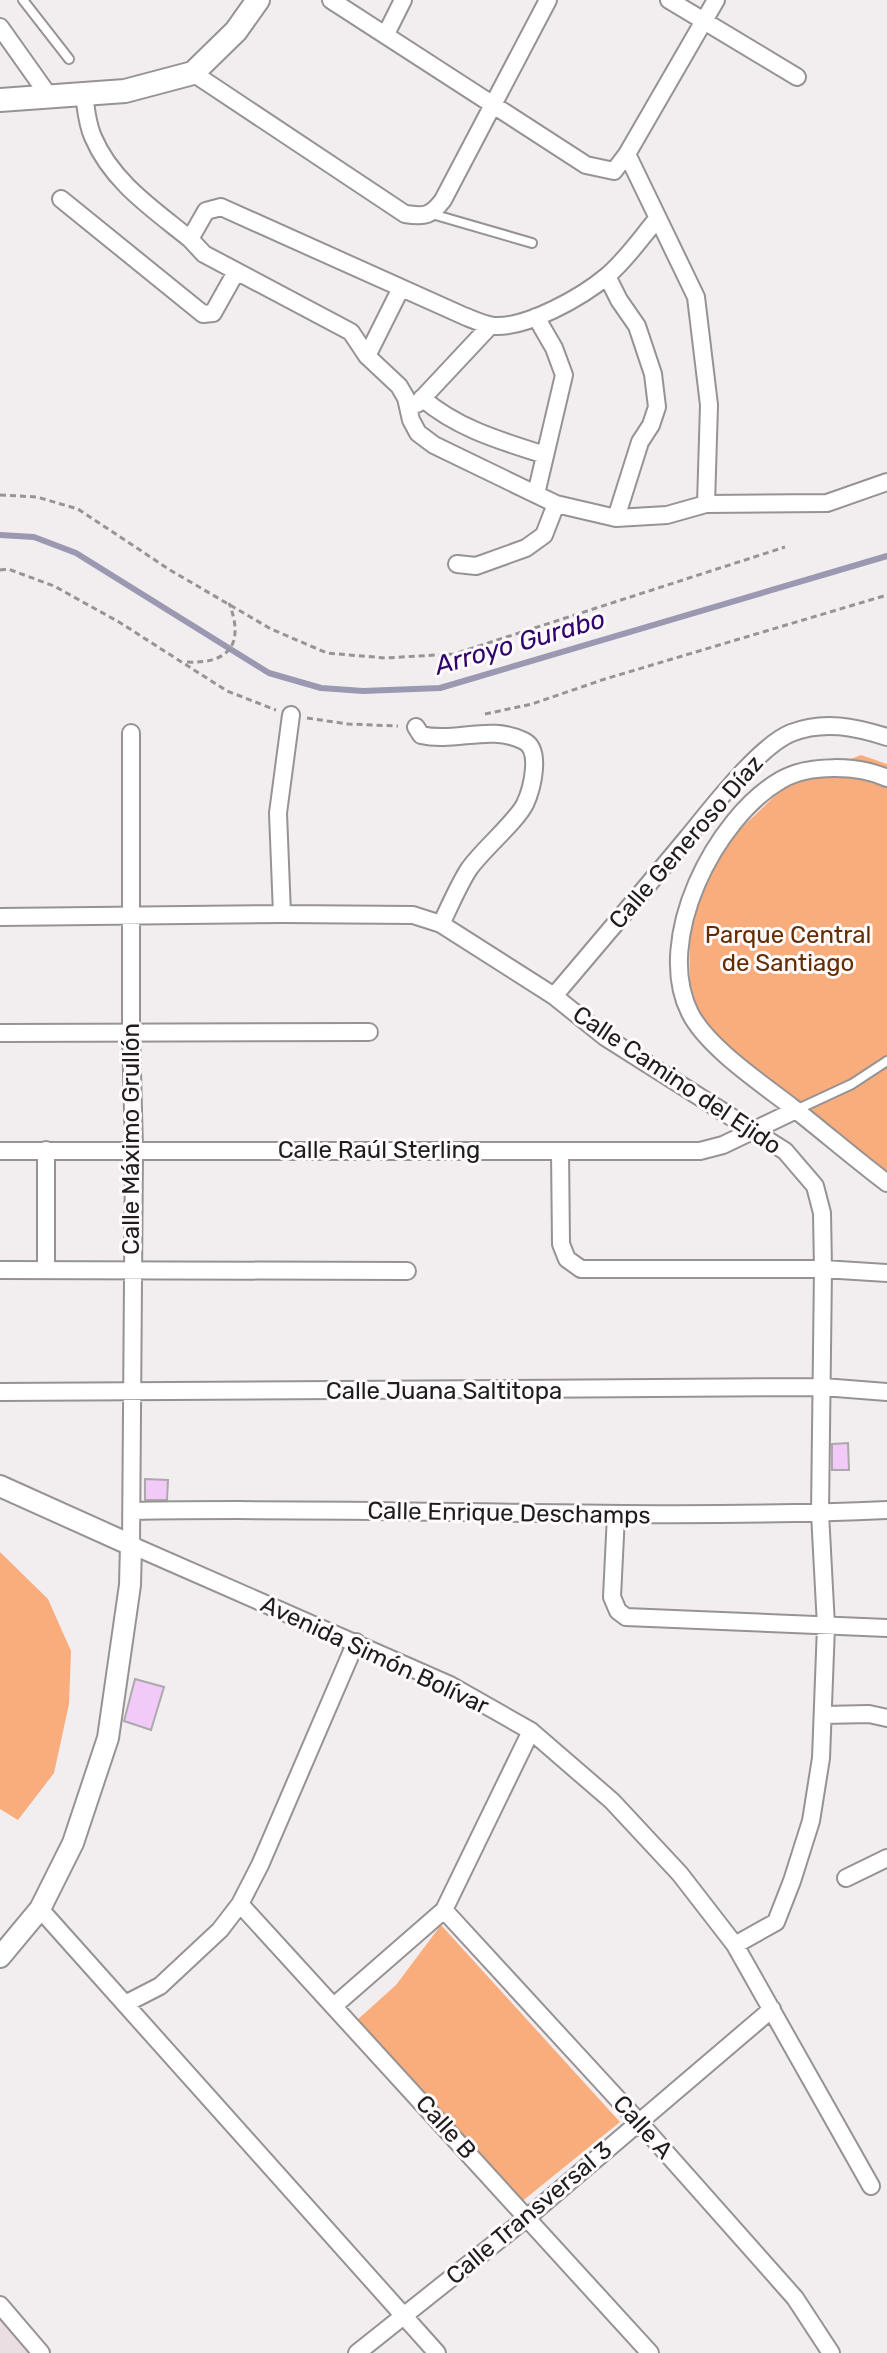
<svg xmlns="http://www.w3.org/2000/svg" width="887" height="2353" font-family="Rubik,sans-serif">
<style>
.built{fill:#ebdee3}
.green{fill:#f9ad7c}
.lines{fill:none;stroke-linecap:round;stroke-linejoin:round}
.stream{stroke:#9b98b1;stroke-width:6}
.building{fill:#f1caf8;stroke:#aba9ac;stroke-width:2}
.service-casing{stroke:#979394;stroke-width:12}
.minor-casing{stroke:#979394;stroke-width:20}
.tertiary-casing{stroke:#979394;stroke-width:24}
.secondary-casing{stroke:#979394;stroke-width:26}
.path{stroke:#989496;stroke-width:3;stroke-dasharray:6 4;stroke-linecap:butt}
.service{stroke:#fff;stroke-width:8}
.minor{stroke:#fff;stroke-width:16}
.tertiary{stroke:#fff;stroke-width:20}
.secondary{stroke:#fff;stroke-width:22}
.labels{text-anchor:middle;stroke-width:6;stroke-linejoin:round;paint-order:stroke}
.street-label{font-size:24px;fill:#1e1c1d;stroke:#fffbfc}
.park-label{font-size:24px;fill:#632d00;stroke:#fffbfc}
.water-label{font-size:26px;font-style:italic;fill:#30036f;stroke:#fffbfc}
</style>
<rect width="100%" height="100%" fill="#f2edef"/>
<path class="built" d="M 0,2305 L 41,2353 L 0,2353 Z"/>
<path class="green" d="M 861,755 L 887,764 L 887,1187 L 690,1014 L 689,905 L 711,857 L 800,772 L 822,770 Z
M 0,1552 L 48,1599 L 71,1651 L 69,1704 L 54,1773 L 18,1820 L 0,1809 Z
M 441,1925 L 620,2122 L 520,2203 L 356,2021 L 396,1985 Z"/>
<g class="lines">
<path class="stream" d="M 0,535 L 34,537 L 76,553 L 269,673 L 321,688 L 363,691 L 440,688 L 887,556"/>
</g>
<path class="building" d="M 848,1443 L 849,1470 L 832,1470 L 832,1444 Z
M 145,1479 L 168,1480 L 167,1500 L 145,1500 Z
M 135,1679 L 164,1687 L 151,1730 L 124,1721 Z"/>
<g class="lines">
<g class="service-casing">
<path id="service" d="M 23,0 L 69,59
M 432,214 L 532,243
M 796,1110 L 852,1084 L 887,1061"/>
</g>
<g class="minor-casing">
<path id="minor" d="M 331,0 L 586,165 L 614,171 L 627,154 L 716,0
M 669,0 L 797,77
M 0,27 L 49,96
M 386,34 L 403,0
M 193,73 L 405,214 C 425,217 431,216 443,200 L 548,0
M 84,95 C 86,108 87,124 93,137 C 112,182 153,209 190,239
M 627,154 L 696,297 L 709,405 L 706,504
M 61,199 L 203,314 L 213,313 L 236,272
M 657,219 C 641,238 626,260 607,276 C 582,297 527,328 494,326 C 484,325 474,320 464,316 L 221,207 L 206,211 L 190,239 L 204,254 L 351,332 L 367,356 L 399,386 L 406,398 L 411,420 L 418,433 L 434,445 L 556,504 L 616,518 L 667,515 L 706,504 L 827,503 L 887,482
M 607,276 L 619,300 L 637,326 L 653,374 L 657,407 L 651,425 L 640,442 L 616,518
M 536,317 L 554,348 L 564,375 L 536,494
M 367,356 L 401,288
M 422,398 C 458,429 501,441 545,455
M 417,404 L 490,326
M 457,564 L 476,566 L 526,548 L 544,535 L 556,504
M 416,727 L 421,735 C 455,743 491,724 524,741 C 542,750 532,789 525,804 C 516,822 483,849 469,869 C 458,886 450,906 441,924
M 131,733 L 131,1033 L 134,1150 L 131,1545 L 450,1685 L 531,1731 L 612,1801 L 680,1874 L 735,1945 L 871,2186
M 887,778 C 858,765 809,764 781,780 C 715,818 653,940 690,1013 C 707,1047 761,1083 792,1107 C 824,1132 855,1159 887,1183
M 282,914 L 278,813 L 291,715
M 0,917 L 282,914 L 413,915 L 441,924 L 554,996 L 605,1037 L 785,1151 L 815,1186 L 822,1213 L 823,1269 L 820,1513 L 826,1626 L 821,1758 L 811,1821 L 792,1881 L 776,1922 L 735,1945
M 554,996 C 599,943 644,890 688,837 C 711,809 759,746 791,733 C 824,720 855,727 887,737
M 0,1033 L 369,1032
M 46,1150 L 46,1269
M 0,1151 L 700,1151 L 723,1145 L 796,1110
M 560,1151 L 561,1244 L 567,1259 L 581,1269 L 823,1269 L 887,1273
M 0,1270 L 407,1271
M 0,1392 L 823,1387 L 887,1392
M 132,1511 C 384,1506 635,1521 887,1510
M 616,1515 L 612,1597 L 618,1611 L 626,1617 L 887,1628
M 823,1715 L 869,1714 L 887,1718
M 846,1878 L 887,1858
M 240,1904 L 650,2353
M 40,1909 L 437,2353
M 444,1910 L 638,2121 L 795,2298 L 831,2353
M 125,2004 L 160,1986 L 220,1930 L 240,1904 L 260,1865 L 356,1642
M 335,2005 L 444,1910 L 531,1731
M 0,2305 L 41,2353
M 357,2353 L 528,2217 L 772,2009"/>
</g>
<g class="tertiary-casing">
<path id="tertiary" d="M 0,1486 L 131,1545 L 130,1585 L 108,1738 L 73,1843 L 40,1909 L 0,1957"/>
</g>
<g class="secondary-casing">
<path id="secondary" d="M 0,100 L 125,91 L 193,73 L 236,31 L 258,0"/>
</g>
<path class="path" d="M 0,495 L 37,497 L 78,509 L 170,570 L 271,629 L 327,653 L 385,658 L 454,654 L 785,547
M 0,570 L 8,569 L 54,586 L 119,622 L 227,691 L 276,710
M 187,662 C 229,664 245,644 229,603
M 485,714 L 532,704 L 605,679 L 887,595
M 307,718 L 348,724 L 398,726"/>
<use href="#service" class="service"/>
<use href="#minor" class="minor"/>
<use href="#tertiary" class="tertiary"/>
<use href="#secondary" class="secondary"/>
</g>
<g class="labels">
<g class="street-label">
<text transform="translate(686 842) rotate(-49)" y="8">Calle Generoso Díaz</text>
<text transform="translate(677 1080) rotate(34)" y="8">Calle Camino del Ejido</text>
<text transform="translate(131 1139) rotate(-90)" y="8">Calle Máximo Grullón</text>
<text x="379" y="1158">Calle Raúl Sterling</text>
<text x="444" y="1399">Calle Juana Saltitopa</text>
<text transform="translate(509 1513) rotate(1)" y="8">Calle Enrique Deschamps</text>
<text transform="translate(375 1655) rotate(25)" y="8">Avenida Simón Bolívar</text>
<text transform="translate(446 2127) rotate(48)" y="8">Calle B</text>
<text transform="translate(643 2127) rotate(48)" y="8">Calle A</text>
<text transform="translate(529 2213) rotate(-40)" y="8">Calle Transversal 3</text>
</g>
<g class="park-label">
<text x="788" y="943">Parque Central<tspan x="788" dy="28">de Santiago</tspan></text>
</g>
<g class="water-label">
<text transform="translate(520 642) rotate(-16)" y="9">Arroyo Gurabo</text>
</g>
</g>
</svg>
